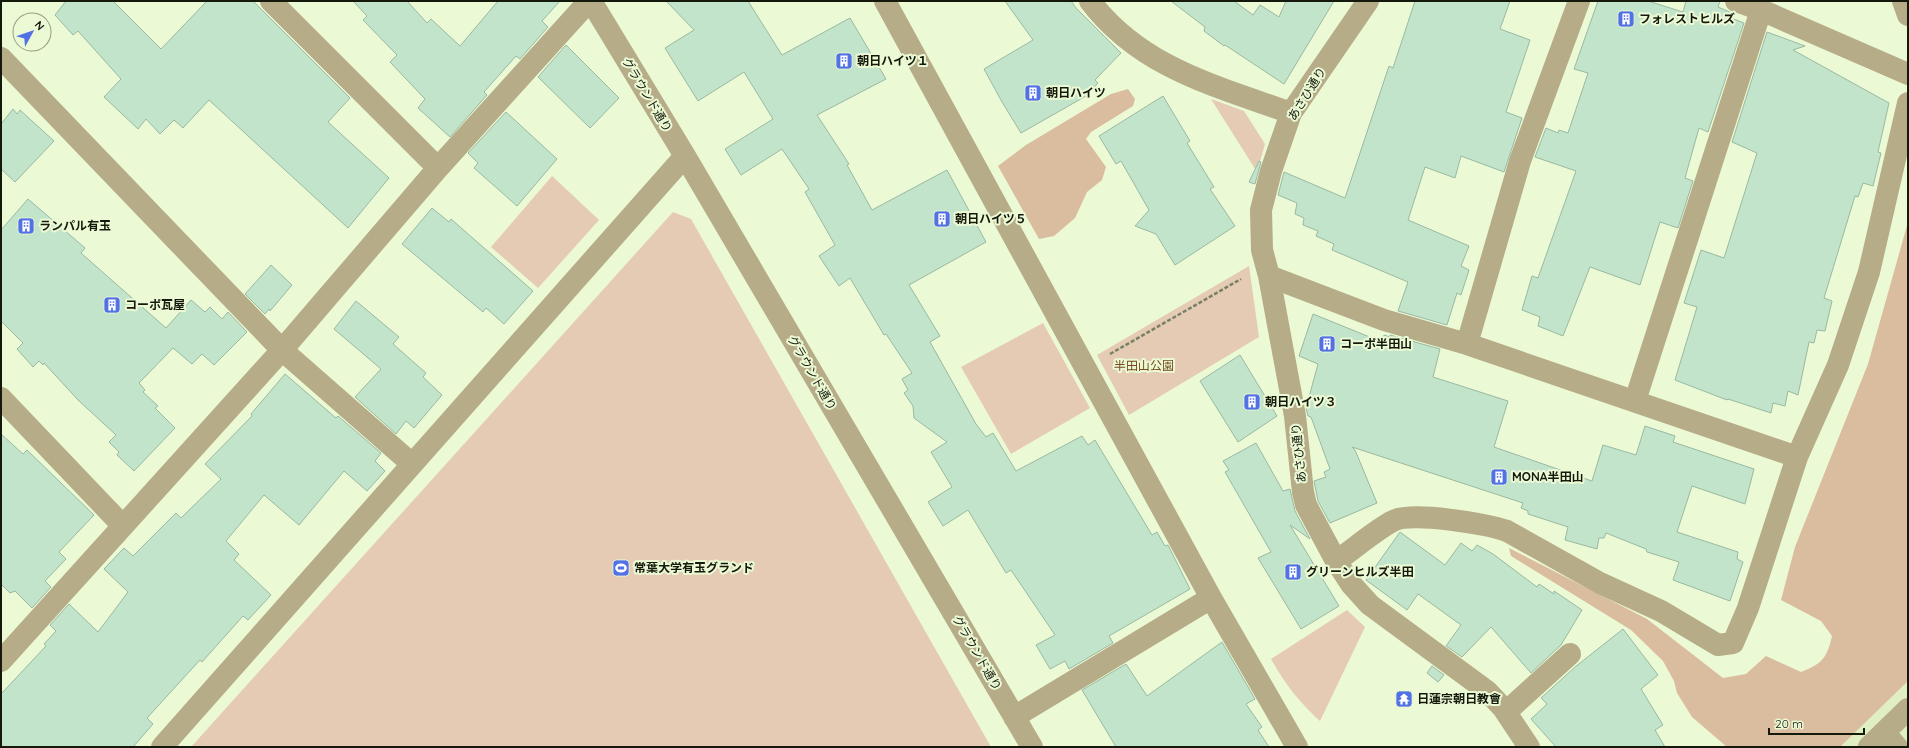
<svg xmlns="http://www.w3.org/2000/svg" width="1909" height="748" font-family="Quicksand,'Noto Sans JP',sans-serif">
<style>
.built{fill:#dfeec3}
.green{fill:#e5cbb3}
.forest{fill:#dabc9e}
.building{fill:#c2e4cb;stroke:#99b9a1}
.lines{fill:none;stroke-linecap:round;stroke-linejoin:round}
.path{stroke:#788069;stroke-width:2.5;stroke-dasharray:4 2;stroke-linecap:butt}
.minor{stroke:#b6ac88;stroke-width:22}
.labels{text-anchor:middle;stroke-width:4;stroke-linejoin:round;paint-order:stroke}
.poi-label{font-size:12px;font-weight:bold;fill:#14190c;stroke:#ecf9d5;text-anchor:start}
.street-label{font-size:12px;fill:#14190c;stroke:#ecf9d5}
.park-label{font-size:12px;fill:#754b1d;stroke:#ecf9d5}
</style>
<rect width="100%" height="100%" fill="#ecf9d5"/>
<path class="built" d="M 1908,681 L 1908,747 L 1840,747 L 1842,745 Z"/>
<path class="green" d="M 1211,99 L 1244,111 L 1265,144 L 1257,172 Z
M 552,176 L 599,220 L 538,288 L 491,247 Z
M 673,212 L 691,219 L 991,747 L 191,747 Z
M 1249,266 L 1259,337 L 1129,415 L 1097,355 Z
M 1043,323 L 1090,408 L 1011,454 L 961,367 Z
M 1347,610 L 1365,627 L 1320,721 C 1297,699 1287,687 1271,659 Z"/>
<path class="forest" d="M 1128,89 L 1135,99 L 1133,106 L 1091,132 L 1086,139 L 1106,167 L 1102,180 L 1087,192 L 1075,218 L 1054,236 L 1039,239 L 998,166 L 1026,145 L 1111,94 Z
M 1908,222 L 1908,681 L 1840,747 L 1727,747 L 1692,717 L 1677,693 L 1674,681 L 1663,661 L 1631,630 L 1511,556 L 1509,548 L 1647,619 L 1723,678 L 1746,674 L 1766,656 L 1801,672 C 1822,664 1827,658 1832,636 L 1821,621 L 1781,600 L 1795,547 L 1868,364 Z"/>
<path class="building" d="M 66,1 L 113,1 L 161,49 L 207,1 L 253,1 L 350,98 L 328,122 L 389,178 L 348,228 L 209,100 L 183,128 L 174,120 L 160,134 L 146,119 L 138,129 L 104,97 L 121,79 L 78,31 L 73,35 L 55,15 Z
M 353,1 L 407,1 L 427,23 L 431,19 L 460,46 L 498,1 L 560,1 L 542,21 L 548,27 L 520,59 L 516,56 L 484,92 L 487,95 L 450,137 L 418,108 L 425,99 L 390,62 L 397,55 L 363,20 L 367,16 Z
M 666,1 L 748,1 L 782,55 L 850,18 L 886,79 L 817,115 L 849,164 L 847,165 L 872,210 L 947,170 L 986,242 L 909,285 L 940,336 L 930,342 L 976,424 L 986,437 L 993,433 L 1016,471 L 1082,436 L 1088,445 L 1095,440 L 1152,535 L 1157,532 L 1165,546 L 1168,545 L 1190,589 L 1109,636 L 1113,643 L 1069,669 L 1065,661 L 1050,669 L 1036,645 L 1055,635 L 1011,570 L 1006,573 L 968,510 L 943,526 L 928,502 L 952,487 L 931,452 L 947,442 L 914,418 L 913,406 L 904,393 L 908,390 L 902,379 L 912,373 L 886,334 L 884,335 L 850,278 L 839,286 L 819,256 L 835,245 L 805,192 L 809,189 L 782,149 L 741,175 L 725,149 L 773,119 L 744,72 L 698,101 L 665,48 L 694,30 Z
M 1005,1 L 1071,1 L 1076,8 L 1121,53 L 1095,80 L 1098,83 L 1086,96 L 1021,133 L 1002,102 L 984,69 L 1033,40 Z
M 1171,1 L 1234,1 L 1253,15 L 1260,5 L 1279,17 L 1286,1 L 1334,1 L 1284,84 L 1225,45 L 1224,46 L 1204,31 L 1205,27 Z
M 1415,1 L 1510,1 L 1500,29 L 1530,40 L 1506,112 L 1522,118 L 1504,172 L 1461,156 L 1455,178 L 1425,167 L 1408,220 L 1469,246 L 1461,266 L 1469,270 L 1461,295 L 1457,293 L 1447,325 L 1398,311 L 1408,282 L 1332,250 L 1334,244 L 1316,236 L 1318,231 L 1303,225 L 1304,218 L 1295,214 L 1297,203 L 1278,195 L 1284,172 L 1345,198 L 1389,66 L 1393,68 Z
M 1598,1 L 1648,1 L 1683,12 L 1686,1 L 1720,1 L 1718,7 L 1732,13 L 1731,18 L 1744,23 L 1708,132 L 1699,128 L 1685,178 L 1693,181 L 1678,228 L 1660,222 L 1640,285 L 1590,267 L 1563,336 L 1538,326 L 1540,317 L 1522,310 L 1532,276 L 1538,278 L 1576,171 L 1535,157 L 1546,128 L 1558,133 L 1559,130 L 1568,133 L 1588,73 L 1574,69 Z
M 1767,32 L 1805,46 L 1793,50 L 1889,103 L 1878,152 L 1881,153 L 1873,186 L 1863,183 L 1858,197 L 1855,196 L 1824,298 L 1832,301 L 1825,331 L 1817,330 L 1814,343 L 1809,342 L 1798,395 L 1788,391 L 1785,406 L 1773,403 L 1771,413 L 1728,399 L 1727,400 L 1675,380 L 1697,307 L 1684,303 L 1701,250 L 1724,258 L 1757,153 L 1732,142 Z
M 566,45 L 619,98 L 590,128 L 538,77 Z
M 1163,96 L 1190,141 L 1187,143 L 1214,187 L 1210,189 L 1235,226 L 1175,265 L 1156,234 L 1135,226 L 1149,210 L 1121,161 L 1116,164 L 1099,136 Z
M 13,109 L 17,114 L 20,110 L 54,141 L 15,182 L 1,169 L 1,124 Z
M 506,112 L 557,159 L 517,206 L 474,168 L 478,163 L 468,153 Z
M 1259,161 L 1261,162 L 1255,184 L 1249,182 Z
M 28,199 L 85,248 L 81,253 L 166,328 L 191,300 L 205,312 L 210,307 L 222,319 L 228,312 L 247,332 L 214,365 L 202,354 L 192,364 L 173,348 L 139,383 L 145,390 L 143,392 L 158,406 L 155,408 L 175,428 L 134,471 L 117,455 L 119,452 L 109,442 L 116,435 L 78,400 L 44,363 L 43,365 L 39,361 L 33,367 L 17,349 L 23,343 L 1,321 L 1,230 Z
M 432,208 L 449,222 L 451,219 L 533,291 L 504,324 L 486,308 L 483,312 L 402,244 Z
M 271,265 L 292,285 L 270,311 L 269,309 L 265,314 L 245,294 Z
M 356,301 L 399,337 L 393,344 L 426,373 L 423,377 L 442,395 L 414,428 L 406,421 L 396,434 L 355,397 L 381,369 L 334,329 Z
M 1313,314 L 1382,342 L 1384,335 L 1390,337 L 1390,335 L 1440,349 L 1433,377 L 1508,401 L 1494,447 L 1592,481 L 1603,445 L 1636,455 L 1645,426 L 1675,436 L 1673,442 L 1754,469 L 1745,504 L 1692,486 L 1677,532 L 1738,552 L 1737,559 L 1743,562 L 1730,601 L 1673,580 L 1679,562 L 1647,552 L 1646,549 L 1606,533 L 1604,538 L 1599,538 L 1597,549 L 1565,540 L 1568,527 L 1528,514 L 1528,511 L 1521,508 L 1523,503 L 1352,447 L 1355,450 L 1377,503 L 1330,523 L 1318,501 L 1314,481 L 1326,477 L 1324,472 L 1330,469 L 1311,417 L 1308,416 L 1306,408 L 1318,364 L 1299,356 Z
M 1240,355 L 1277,416 L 1238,442 L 1200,381 Z
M 285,374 L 336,418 L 338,416 L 381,453 L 375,461 L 385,471 L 367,491 L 344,471 L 299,525 L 264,495 L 226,541 L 239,554 L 234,560 L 271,595 L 248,620 L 243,616 L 202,662 L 200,660 L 147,718 L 153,724 L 133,747 L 1,747 L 1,694 L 46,646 L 44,644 L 56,631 L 50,625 L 69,604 L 98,632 L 128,592 L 104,569 L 124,548 L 133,556 L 176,513 L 181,518 L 221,479 L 205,464 L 252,416 L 251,414 Z
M 1,434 L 23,454 L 27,450 L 94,515 L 59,552 L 66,559 L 45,581 L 51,587 L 32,608 L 15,591 L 10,593 L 1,584 Z
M 1256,443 L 1283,491 L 1290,489 L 1295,511 L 1310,539 L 1290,525 L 1339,606 L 1301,629 L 1258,558 L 1271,552 L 1225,472 L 1229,470 L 1223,461 Z
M 1400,532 L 1445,565 L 1461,543 L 1472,551 L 1477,545 L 1493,554 L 1537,587 L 1539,584 L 1554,594 L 1554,591 L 1582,610 L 1561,645 L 1531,673 L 1491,627 L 1462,657 L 1446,646 L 1461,625 L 1418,594 L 1407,610 L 1366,580 Z
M 1623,629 L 1658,675 L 1641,689 L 1663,725 L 1655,730 L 1665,747 L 1556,747 L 1531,719 L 1547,704 L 1541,698 L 1575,667 Z
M 1222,642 L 1255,699 L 1246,704 L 1262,727 L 1258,730 L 1269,747 L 1116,747 L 1082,690 L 1126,664 L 1147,696 Z
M 1432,666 L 1444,675 L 1438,682 L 1427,673 Z"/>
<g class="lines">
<path class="path" d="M 1110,354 L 1241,279"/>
<path class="minor" d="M 271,1 L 438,168
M 591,1 L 685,156 L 1032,747
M 885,1 L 1211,598 L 1297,747
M 1090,1 C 1141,68 1216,86 1291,113
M 1368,1 L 1291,113 L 1271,171 L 1261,210 L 1262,250 L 1269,276 L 1295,416 L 1303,492 L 1306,505 L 1336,561 L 1351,584 L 1370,605 L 1487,691 L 1503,708 L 1529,747
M 1736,1 L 1761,10 L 1908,74
M 1903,1 L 1908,15
M 1,58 L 282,350 L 412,464
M 1269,276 L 1384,320 L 1467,344 L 1797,457 L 1838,365 L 1869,272 L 1908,103
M 1467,344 L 1520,161 L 1579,1
M 1,398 L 123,526
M 1635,401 L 1761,10
M 1336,561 C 1354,549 1374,531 1393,521 C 1411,511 1487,524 1507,531 L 1600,583 L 1661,611 L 1718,645 L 1733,643 L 1748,608 L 1797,457
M 1,661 L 282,350 L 438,168 L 589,1
M 1506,712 L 1570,654
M 1014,717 L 1211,598
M 1884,732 L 1897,747
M 162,747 L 685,156
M 1869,747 L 1908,709"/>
</g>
<defs>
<g id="building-square" transform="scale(0.9)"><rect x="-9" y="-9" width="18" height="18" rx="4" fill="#5271e5" stroke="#ecf9d5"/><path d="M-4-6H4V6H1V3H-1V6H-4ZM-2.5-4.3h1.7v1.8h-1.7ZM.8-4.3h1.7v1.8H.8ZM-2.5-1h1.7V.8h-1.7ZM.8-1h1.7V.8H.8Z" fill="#fff"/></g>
<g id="stadium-square" transform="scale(0.9)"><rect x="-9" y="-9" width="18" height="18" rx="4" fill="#5271e5" stroke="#ecf9d5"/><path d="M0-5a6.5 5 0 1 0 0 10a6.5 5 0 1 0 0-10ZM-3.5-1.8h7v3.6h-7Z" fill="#fff"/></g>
<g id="temple-square" transform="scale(0.9)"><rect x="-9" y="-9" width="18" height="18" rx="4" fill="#5271e5" stroke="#ecf9d5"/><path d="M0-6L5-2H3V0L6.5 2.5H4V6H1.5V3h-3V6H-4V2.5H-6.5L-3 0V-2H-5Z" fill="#fff"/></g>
</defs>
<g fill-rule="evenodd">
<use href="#building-square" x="1626" y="19"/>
<use href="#building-square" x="844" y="61"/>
<use href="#building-square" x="1033" y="93"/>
<use href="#building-square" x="942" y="219"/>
<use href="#building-square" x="26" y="226"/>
<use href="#building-square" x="112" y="305"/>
<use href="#building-square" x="1327" y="344"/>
<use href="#building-square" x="1252" y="402"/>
<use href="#building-square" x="1499" y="477"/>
<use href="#stadium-square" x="621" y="568"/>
<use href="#building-square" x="1293" y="572"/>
<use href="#temple-square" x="1404" y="699"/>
</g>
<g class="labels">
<g class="poi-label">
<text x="1639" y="23">フォレストヒルズ</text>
<text x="857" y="65">朝日ハイツ１</text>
<text x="1046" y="97">朝日ハイツ</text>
<text x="955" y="223">朝日ハイツ５</text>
<text x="39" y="230">ランパル有玉</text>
<text x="125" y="309">コーポ瓦屋</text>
<text x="1340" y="348">コーポ半田山</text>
<text x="1265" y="406">朝日ハイツ３</text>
<text x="1512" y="481">MONA半田山</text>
<text x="634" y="572">常葉大学有玉グランド</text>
<text x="1306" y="576">グリーンヒルズ半田</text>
<text x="1417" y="703">日蓮宗朝日教會</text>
</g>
<g class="street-label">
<text transform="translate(1307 94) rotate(-58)" y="4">あさひ通り</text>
<text transform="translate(647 95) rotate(59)" y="4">グラウンド通り</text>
<text transform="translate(812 373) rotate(60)" y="4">グラウンド通り</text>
<text transform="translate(1299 453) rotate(-96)" y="4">あさひ通り</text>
<text transform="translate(977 653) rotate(60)" y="4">グラウンド通り</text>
</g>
<g class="park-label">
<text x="1144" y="370">半田山公園</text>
</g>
</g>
<rect width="1909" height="748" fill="none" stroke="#14190c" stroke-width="4"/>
<g transform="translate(32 32) rotate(50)"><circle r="19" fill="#ecf9d5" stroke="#969f85"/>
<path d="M0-3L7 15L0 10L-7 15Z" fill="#5271e5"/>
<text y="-6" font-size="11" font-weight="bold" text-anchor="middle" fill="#14190c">N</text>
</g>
<path d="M1769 728v6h95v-6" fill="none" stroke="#14190c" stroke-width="2"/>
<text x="1775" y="728" font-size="12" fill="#14190c" stroke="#ecf9d5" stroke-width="3" paint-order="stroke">20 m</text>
</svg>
